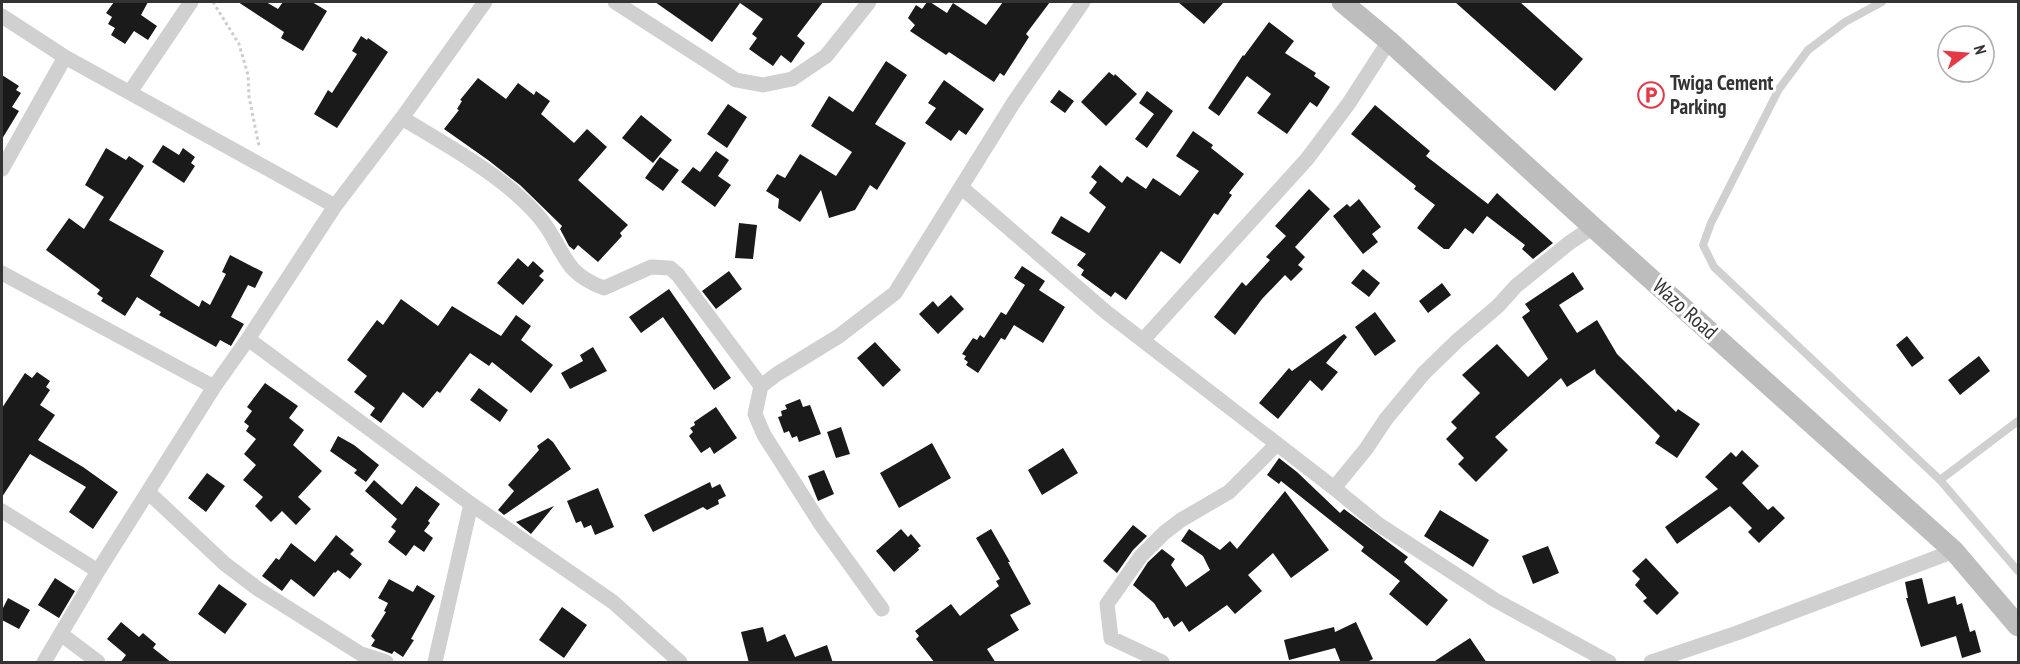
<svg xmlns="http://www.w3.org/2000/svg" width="2020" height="664" font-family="'PT Sans Narrow',sans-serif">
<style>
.building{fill:#1a1a1a}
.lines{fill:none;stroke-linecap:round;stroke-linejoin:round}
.path{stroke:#cdcdcd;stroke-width:3;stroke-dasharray:3 3;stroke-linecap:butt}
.service{stroke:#d0d0d0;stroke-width:8}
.minor{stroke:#d0d0d0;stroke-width:15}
.secondary{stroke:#bdbdbd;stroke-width:21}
.labels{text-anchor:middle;stroke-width:6;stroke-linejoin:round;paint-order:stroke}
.poi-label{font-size:21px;font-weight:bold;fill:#333;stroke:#fff;text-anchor:start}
.street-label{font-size:21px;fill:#333;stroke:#fff}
</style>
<rect width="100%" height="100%" fill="#fff"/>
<path class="building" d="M 114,2 L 148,2 L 141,15 L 157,26 L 148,40 L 134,31 L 125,44 L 111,35 L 115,28 L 108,24 L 112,17 L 106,13 Z
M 238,2 L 266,2 L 278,9 L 283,2 L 312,2 L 327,11 L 303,51 L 281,38 L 284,32 Z
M 655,2 L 823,2 L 797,36 L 805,43 L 791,63 L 781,55 L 773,66 L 749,49 L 757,38 L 752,34 L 763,19 L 740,3 L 712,42 Z
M 927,2 L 930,2 L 947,13 L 953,3 L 986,25 L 1003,2 L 1050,2 L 1026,34 L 1029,37 L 1004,76 L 1000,73 L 994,82 L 949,52 L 946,55 L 910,31 L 915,25 L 908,18 L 916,5 L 922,9 Z
M 1178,2 L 1224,2 L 1204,24 Z
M 1455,2 L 1520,2 L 1583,59 L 1555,91 Z
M 1269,22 L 1294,41 L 1285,53 L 1316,73 L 1314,76 L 1330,87 L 1317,107 L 1310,102 L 1287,134 L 1257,113 L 1271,94 L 1247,76 L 1219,116 L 1208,108 L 1243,55 L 1244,56 Z
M 361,36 L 367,40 L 368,38 L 388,52 L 337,128 L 314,114 L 328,90 L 332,93 L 357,54 L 352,51 Z
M 886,61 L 907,75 L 875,124 L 906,143 L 877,190 L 870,185 L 855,210 L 829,218 L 821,190 L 800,222 L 778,208 L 779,199 L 766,191 L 777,174 L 785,178 L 800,154 L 836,176 L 852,152 L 811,126 L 829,96 L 853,112 Z
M 1109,72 L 1114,76 L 1115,74 L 1137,94 L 1106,126 L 1081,102 Z
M 2,75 L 19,86 L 16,90 L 21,93 L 12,107 L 19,111 L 2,139 Z
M 478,78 L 506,99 L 518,83 L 534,95 L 536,91 L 550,101 L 541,114 L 574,143 L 587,129 L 607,147 L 578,180 L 628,225 L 620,233 L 622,236 L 598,262 L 578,245 L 574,250 L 569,246 L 560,229 L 562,226 L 520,185 L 488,160 L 444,129 L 459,110 L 457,109 L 462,101 L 460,100 Z
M 944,80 L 984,109 L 966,135 L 959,130 L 951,141 L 925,123 L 936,108 L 928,103 Z
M 1059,90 L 1074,101 L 1065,113 L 1050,102 Z
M 1147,91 L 1173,111 L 1147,148 L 1135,139 L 1154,114 L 1139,103 Z
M 728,104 L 747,117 L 727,148 L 707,134 Z
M 1375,105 L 1430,151 L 1426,156 L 1488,204 L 1497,193 L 1553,243 L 1533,259 L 1522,249 L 1525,245 L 1487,216 L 1473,234 L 1465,228 L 1449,249 L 1444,249 L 1417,228 L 1435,205 L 1414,189 L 1416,186 L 1351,134 Z
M 641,115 L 672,140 L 653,163 L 622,138 Z
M 1193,131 L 1213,145 L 1211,148 L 1244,174 L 1229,193 L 1232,195 L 1218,215 L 1214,213 L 1180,264 L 1161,251 L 1126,300 L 1115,292 L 1111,297 L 1081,275 L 1084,270 L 1077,265 L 1086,254 L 1051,233 L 1061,216 L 1089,233 L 1106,207 L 1089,193 L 1097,182 L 1091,177 L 1100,165 L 1122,183 L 1127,176 L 1146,189 L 1153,178 L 1180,196 L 1199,171 L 1176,156 Z
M 163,145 L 179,155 L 183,148 L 195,157 L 191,163 L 195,166 L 184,183 L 152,162 Z
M 106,148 L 126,160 L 129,156 L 144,166 L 109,220 L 164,251 L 150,276 L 199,307 L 202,300 L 210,305 L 226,274 L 222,272 L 230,255 L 263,272 L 255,288 L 248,285 L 231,317 L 244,324 L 231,346 L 220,340 L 216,347 L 159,315 L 161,312 L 137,297 L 125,316 L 101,301 L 103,298 L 97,294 L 100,290 L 46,250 L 69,218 L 84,229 L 104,197 L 85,185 Z
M 716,151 L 729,160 L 718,176 L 731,185 L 715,207 L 681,182 L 693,167 L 700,172 Z
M 660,157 L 679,170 L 663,191 L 645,178 Z
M 1309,189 L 1330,209 L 1295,247 L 1305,257 L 1298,265 L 1303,269 L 1291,281 L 1285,275 L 1262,299 L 1235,335 L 1214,317 L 1242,282 L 1246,286 L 1270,260 L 1266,257 L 1286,236 L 1275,226 Z
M 1359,199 L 1381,227 L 1372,234 L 1378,242 L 1363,254 L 1333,216 L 1347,204 L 1350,207 Z
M 739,223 L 757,225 L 753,259 L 735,258 Z
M 518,258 L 528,267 L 533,261 L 544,271 L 539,276 L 544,280 L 523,305 L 497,283 Z
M 1022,266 L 1045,281 L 1039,290 L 1065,307 L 1043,343 L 1014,325 L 1005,340 L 1001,338 L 978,373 L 966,365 L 968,362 L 964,359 L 966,356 L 962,354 L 973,338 L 977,340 L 980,335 L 984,338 L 1001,312 L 1006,315 L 1025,285 L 1014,278 Z
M 1363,269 L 1380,283 L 1369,297 L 1351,283 Z
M 729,271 L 742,289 L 716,309 L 702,291 Z
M 1573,272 L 1584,289 L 1559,305 L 1577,333 L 1597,320 L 1617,354 L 1676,412 L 1678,409 L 1700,424 L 1677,458 L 1655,443 L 1660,436 L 1596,373 L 1595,369 L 1567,387 L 1561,378 L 1495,437 L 1508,450 L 1476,482 L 1458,464 L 1464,458 L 1446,439 L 1457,428 L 1451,422 L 1480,393 L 1462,375 L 1497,344 L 1528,377 L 1548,359 L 1522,317 L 1530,311 L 1525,304 Z
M 1442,283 L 1451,295 L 1428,313 L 1419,301 Z
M 669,289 L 731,378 L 714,390 L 663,317 L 641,333 L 629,317 Z
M 951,295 L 964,309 L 938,334 L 919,314 L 933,301 L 938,307 Z
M 401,299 L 438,326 L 452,306 L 501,336 L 516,315 L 531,326 L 521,340 L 553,365 L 531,393 L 492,362 L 489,366 L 470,353 L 440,393 L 437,391 L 423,408 L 403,392 L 381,423 L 370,415 L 375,408 L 354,392 L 367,376 L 347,360 L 377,320 L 383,325 Z
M 1375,312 L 1396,341 L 1375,356 L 1355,327 Z
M 1344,334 L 1347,337 L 1326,363 L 1338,372 L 1322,391 L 1310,380 L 1278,419 L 1259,403 L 1289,368 L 1292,371 Z
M 1907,336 L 1924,358 L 1912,367 L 1896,345 Z
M 875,342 L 901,370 L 883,387 L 857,358 Z
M 593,347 L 607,371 L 570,389 L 561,373 L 583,361 L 580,355 Z
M 1979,356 L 1990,371 L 1960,395 L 1948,380 Z
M 37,372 L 50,381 L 46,387 L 50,390 L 40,405 L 55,415 L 38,440 L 83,467 L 118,492 L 93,529 L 69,512 L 86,487 L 30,454 L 2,497 L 2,408 L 25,373 L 32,378 Z
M 265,383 L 298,406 L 289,418 L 304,430 L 293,445 L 322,471 L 298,497 L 311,509 L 296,525 L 282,511 L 271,522 L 255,506 L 263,497 L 243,480 L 256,465 L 244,454 L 256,439 L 246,431 L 249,426 L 244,422 L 252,411 L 247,407 Z
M 479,388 L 508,410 L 500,422 L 470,400 Z
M 800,399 L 803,407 L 810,405 L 821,434 L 799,442 L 797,436 L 792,438 L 789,431 L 784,433 L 778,417 L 782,416 L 781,411 L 787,409 L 785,405 Z
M 716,407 L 737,438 L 714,454 L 710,447 L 701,453 L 689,436 L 693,432 L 690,428 L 695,425 L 694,422 Z
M 841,427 L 850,454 L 836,458 L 827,432 Z
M 338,436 L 354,445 L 379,465 L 366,482 L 354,473 L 357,470 L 330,451 Z
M 548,438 L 553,442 L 571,469 L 504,515 L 498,510 L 514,491 L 508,485 L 539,450 L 537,446 Z
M 932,443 L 951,478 L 899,508 L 880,473 Z
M 1063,448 L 1078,473 L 1042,495 L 1028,470 Z
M 1742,450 L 1759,466 L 1742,483 L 1768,510 L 1773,506 L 1785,518 L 1759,543 L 1748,532 L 1752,528 L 1730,506 L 1677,544 L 1665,527 L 1718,489 L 1705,477 L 1731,452 L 1736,457 Z
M 1279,458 L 1297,472 L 1340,513 L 1344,509 L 1408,557 L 1404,562 L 1448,600 L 1427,626 L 1389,594 L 1400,581 L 1361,551 L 1364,547 L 1281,481 L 1279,484 L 1267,475 Z
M 824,470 L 834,494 L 818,501 L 808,476 Z
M 207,473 L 225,486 L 206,512 L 188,498 Z
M 374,480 L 402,505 L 416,486 L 440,504 L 428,521 L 430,523 L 424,531 L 433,538 L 424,552 L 414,545 L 406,556 L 388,542 L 396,531 L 391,527 L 397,519 L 365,491 Z
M 710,482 L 712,488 L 720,484 L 726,496 L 718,500 L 719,504 L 707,510 L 703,507 L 653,532 L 644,515 Z
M 598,488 L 614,527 L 595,535 L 591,525 L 584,528 L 581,521 L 576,523 L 567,501 Z
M 1285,491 L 1329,550 L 1291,578 L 1273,553 L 1248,575 L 1262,591 L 1235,614 L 1227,605 L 1189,632 L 1182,621 L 1174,627 L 1168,617 L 1164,619 L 1154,603 L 1133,585 L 1148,562 L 1162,549 L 1175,559 L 1171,565 L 1186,587 L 1210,570 L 1203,556 L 1181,541 L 1189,529 L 1220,550 L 1230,541 L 1237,549 Z
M 554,506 L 531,534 L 516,522 Z
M 1440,510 L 1489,540 L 1473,567 L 1424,536 Z
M 1133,525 L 1147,536 L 1133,550 L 1117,573 L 1103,561 Z
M 901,529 L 908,537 L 911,534 L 921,546 L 918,548 L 919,550 L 894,572 L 876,551 Z
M 991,529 L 1010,562 L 1008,562 L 1031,604 L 1010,615 L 1019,630 L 987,649 L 996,663 L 935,663 L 916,639 L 919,636 L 915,631 L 951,604 L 960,616 L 999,586 L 996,581 L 1000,579 L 976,538 Z
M 336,535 L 354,550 L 350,554 L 362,564 L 350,579 L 338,570 L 335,573 L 334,572 L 314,597 L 291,579 L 282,591 L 262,576 L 276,558 L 279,560 L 291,543 L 315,562 Z
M 1548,546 L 1559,573 L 1533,584 L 1522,556 Z
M 1646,558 L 1679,593 L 1657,615 L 1643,601 L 1647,598 L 1635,585 L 1640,579 L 1632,571 Z
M 55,578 L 75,591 L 59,618 L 38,605 Z
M 1922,578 L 1928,604 L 1955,596 L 1957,605 L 1962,603 L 1970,632 L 1975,630 L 1981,652 L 1962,658 L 1956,636 L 1921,647 L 1906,598 L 1908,598 L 1905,582 Z
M 389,579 L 413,592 L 417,585 L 435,596 L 411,639 L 414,640 L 403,657 L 394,651 L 392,654 L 371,646 L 375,640 L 371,636 L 386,612 L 384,611 L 388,603 L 378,598 Z
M 219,584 L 247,604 L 225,634 L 198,614 Z
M 8,598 L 30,610 L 19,629 L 2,620 L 2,610 Z
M 562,607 L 587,625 L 564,658 L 539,640 Z
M 121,622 L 139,637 L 143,633 L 156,644 L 153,648 L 172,663 L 120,663 L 126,655 L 107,639 Z
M 1356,622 L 1373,659 L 1365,663 L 1341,663 L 1335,648 L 1289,660 L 1284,640 L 1334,627 L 1335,632 Z
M 763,627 L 767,642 L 785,634 L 795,657 L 827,645 L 833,663 L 749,663 L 741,632 Z
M 1470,638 L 1487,663 L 1432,663 L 1453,649 Z"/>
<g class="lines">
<path class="path" d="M 213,2 L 239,44 L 248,75 L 249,97 L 259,146"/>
<path class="service" d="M 1882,2 L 1845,22 L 1808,50 L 1779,89 L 1711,223 L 1703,245 L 1714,267 L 1940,480 L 2018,571
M 1940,480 L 2018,421"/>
<path class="minor" d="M 615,2 L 736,80 L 763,85 L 792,79 L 826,56 L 869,2
M 2,16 L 65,57 L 335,206
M 130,92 L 191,2
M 402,118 C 438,140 483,165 514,192 C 524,201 536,212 543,222 C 566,253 563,273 604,288 L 651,267 L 670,268 L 678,275 L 761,386
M 2,169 L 65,57
M 961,187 L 1106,312 L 1334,488 L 1378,524 L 1495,600 L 1609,662
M 2,273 L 214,387
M 248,339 L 471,504 L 613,602 L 680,662
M 1143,340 L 1307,159 L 1349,103 L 1389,41
M 1334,488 L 1366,449 L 1386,419 L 1424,373 L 1458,340 L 1498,306 L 1516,286 L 1569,243 L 1593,227
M 148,492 L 225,564 L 258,589 L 361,654 L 386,662
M 2,511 L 98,571
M 882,609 L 820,523 L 764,435 L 755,414 L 761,386 L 777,374 L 839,336 L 895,293 L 1014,102 L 1083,2
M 61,634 L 98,662
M 44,662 L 98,571 L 214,387 L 248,339 L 335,206 L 402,118 L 485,2
M 435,662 L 471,504
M 1162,662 L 1111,638 L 1107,604 L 1141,556 L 1164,533 L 1181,520 L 1229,492 L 1277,444
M 1651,662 L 1737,633 L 1954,551"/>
<path class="secondary" d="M 1342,2 L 1389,41 L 1593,227 L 1954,551 L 2018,626"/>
</g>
<defs>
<g id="parking-ring" transform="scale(1.35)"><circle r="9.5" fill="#fff" stroke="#e63946" stroke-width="1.5"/><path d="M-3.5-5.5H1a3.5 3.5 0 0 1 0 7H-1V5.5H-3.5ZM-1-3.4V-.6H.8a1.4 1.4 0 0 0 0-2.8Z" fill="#e63946"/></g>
</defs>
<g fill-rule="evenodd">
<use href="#parking-ring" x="1651" y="95"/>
</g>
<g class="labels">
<g class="poi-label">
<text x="1670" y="90">Twiga Cement<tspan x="1670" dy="24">Parking</tspan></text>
</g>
<g class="street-label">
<text transform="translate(1685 309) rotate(42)" y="7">Wazo Road</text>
</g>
</g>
<rect width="2020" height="664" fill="none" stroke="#333333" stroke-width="6"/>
<g transform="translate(1966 54) rotate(74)"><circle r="28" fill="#ffffff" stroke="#adadad" stroke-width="1.5"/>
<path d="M0-4.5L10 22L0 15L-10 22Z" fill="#e63946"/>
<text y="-9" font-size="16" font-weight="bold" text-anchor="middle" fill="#333333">N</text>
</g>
</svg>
